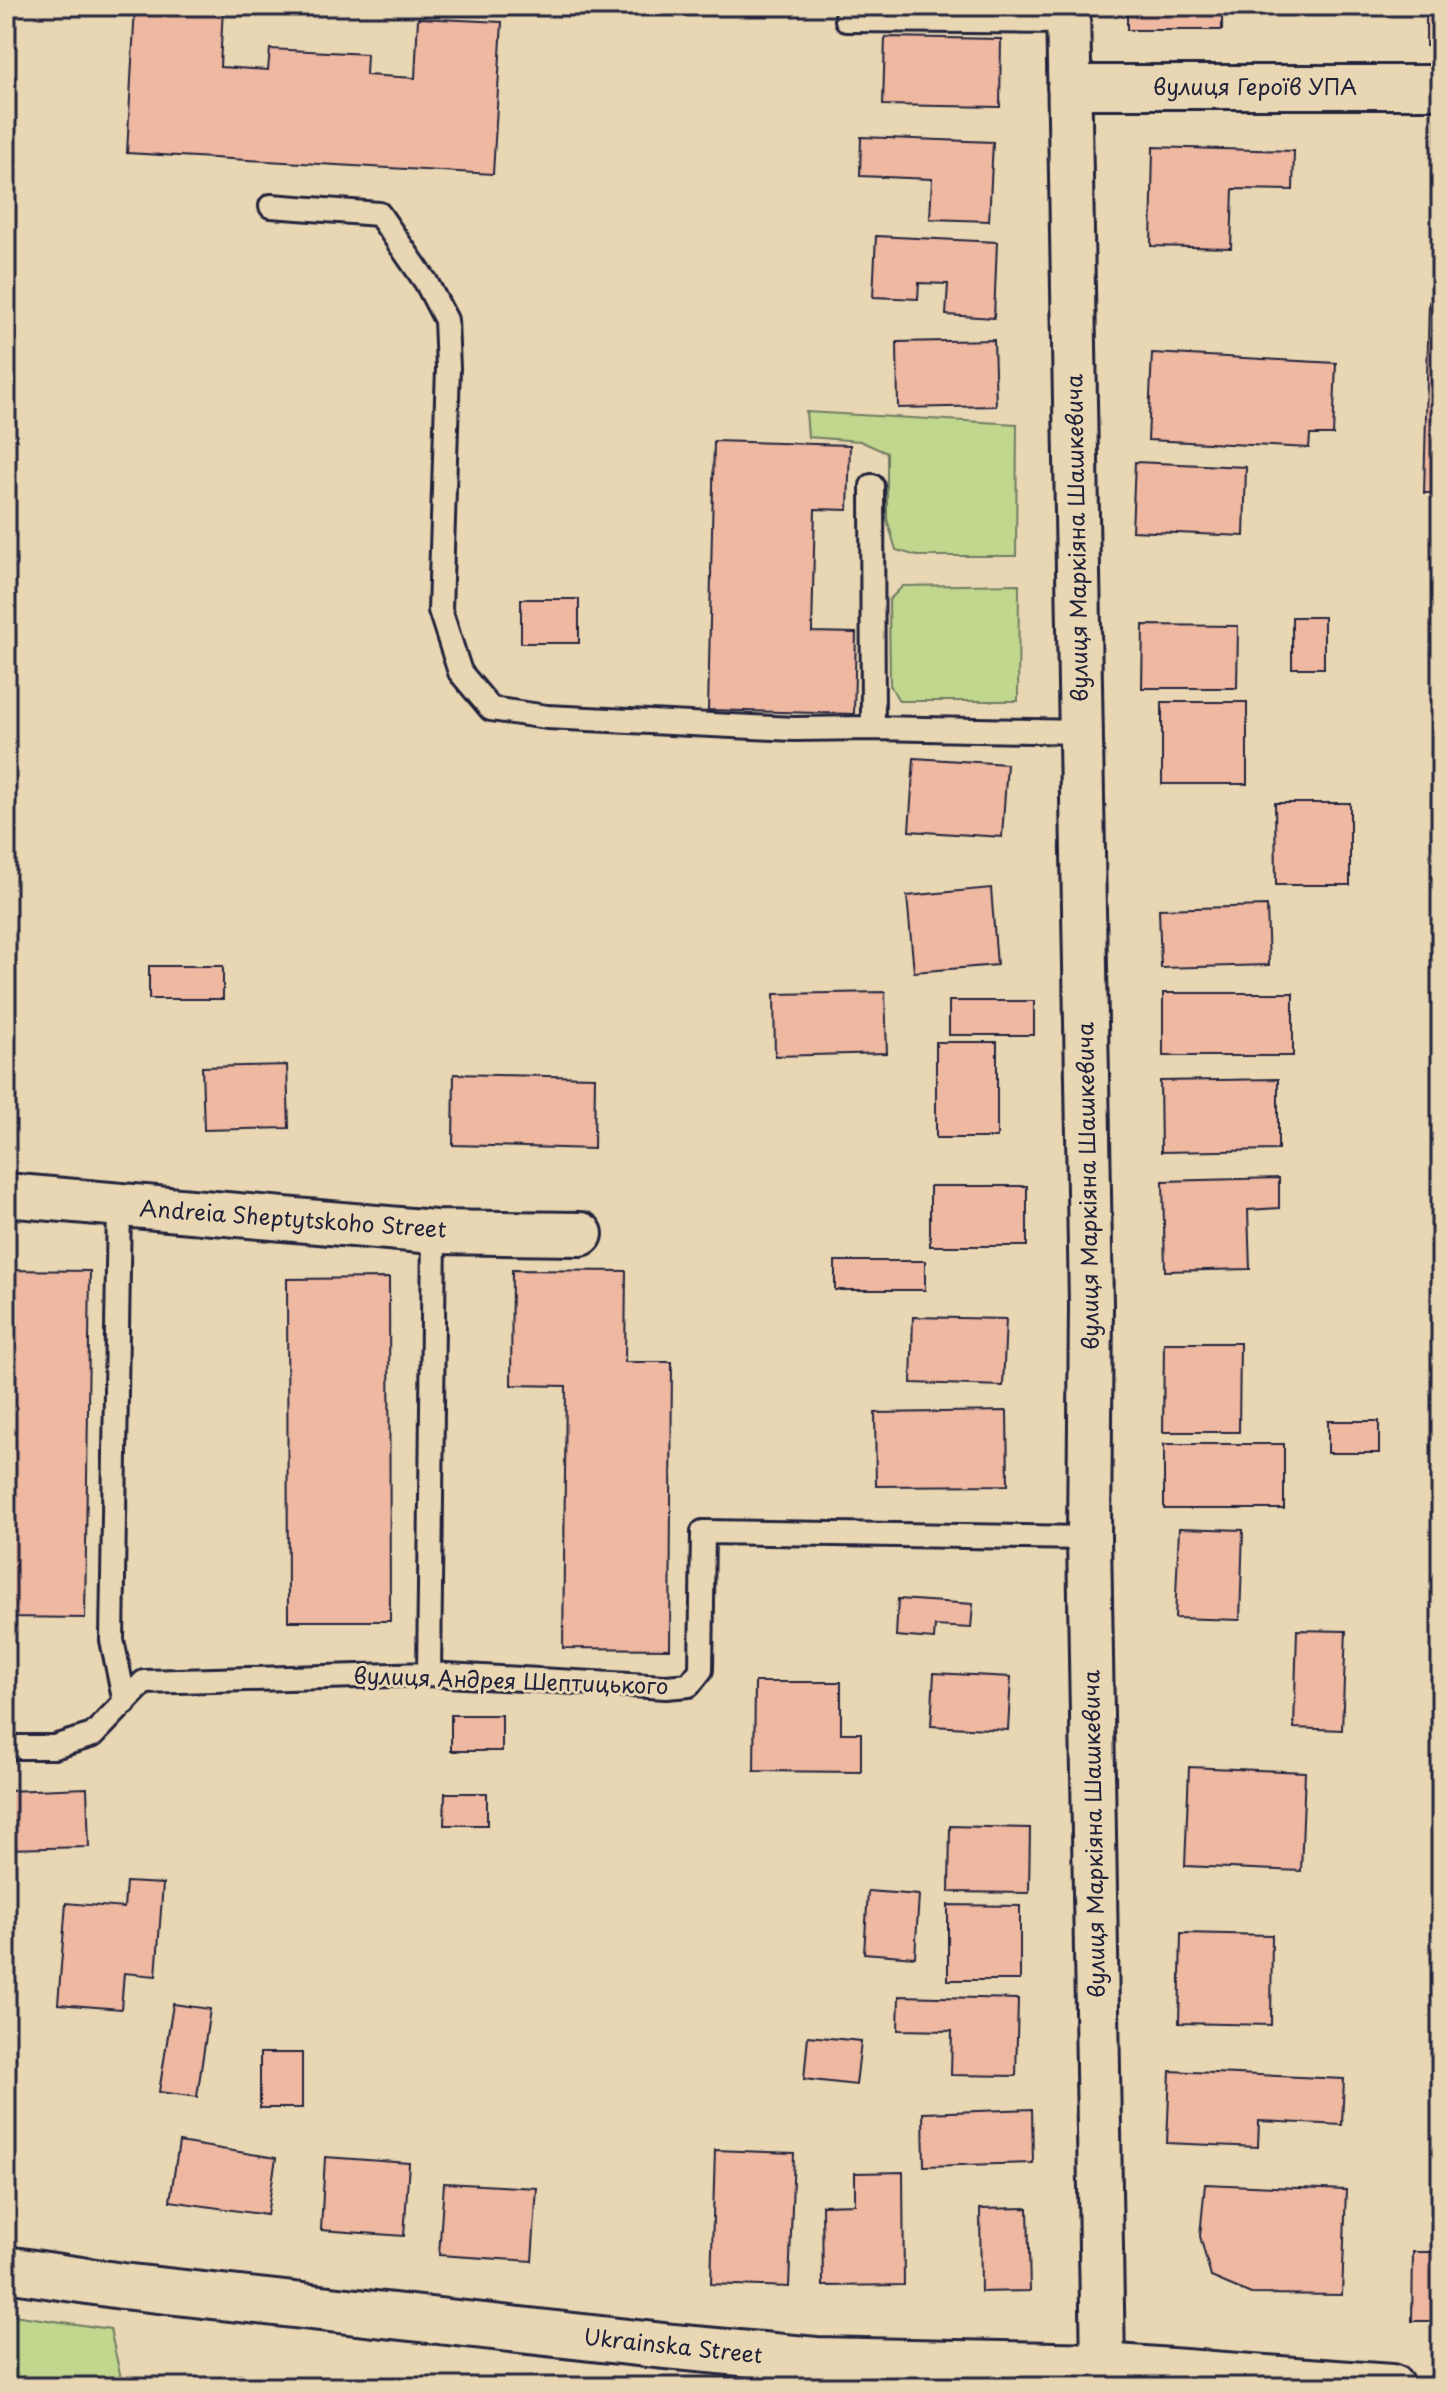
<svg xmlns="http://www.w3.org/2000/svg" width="1447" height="2393" font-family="'Playpen Sans',sans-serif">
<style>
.green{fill:#c0d78d;stroke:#717c64;stroke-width:2}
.building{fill:#eeb8a1;stroke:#22223b;stroke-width:2}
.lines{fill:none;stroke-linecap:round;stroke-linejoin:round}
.service-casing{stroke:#22223b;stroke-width:28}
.minor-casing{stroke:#22223b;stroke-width:48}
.tertiary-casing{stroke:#22223b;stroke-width:50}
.service{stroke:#e9d7b4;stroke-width:22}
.minor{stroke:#e9d7b4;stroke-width:42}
.tertiary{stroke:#e9d7b4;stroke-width:44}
.labels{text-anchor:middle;stroke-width:6;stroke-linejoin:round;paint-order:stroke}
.street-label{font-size:22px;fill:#22223b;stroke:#e9d7b4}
</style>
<rect width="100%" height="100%" fill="#e9d7b4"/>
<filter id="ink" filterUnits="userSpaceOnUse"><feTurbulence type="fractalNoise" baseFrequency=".0125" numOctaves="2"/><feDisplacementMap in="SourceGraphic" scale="16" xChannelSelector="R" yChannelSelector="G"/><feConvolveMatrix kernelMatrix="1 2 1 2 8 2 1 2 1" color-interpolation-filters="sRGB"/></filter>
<g filter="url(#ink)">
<path class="green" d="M 806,412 L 1017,424 L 1016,556 L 917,556 L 896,550 L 887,519 L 887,453 L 860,441 L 808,437 Z
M 1019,584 L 1018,701 L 899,701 L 890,685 L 889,600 L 903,586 Z
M 6,2314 L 110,2329 L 123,2387 L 6,2387 Z"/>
<path class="building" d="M 135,6 L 223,7 L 220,67 L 268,70 L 270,49 L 367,54 L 366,75 L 415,78 L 418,18 L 502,22 L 493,174 L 127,153 Z
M 613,6 L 669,6 L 669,10 L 613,10 Z
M 1127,6 L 1222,6 L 1222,30 L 1127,30 Z
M 1426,9 L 1441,9 L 1441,46 L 1426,46 Z
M 885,37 L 1001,39 L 1000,107 L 883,105 Z
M 1436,120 L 1441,120 L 1441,233 L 1436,233 Z
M 861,137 L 993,142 L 989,221 L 930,219 L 932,179 L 860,176 Z
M 1153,147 L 1294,151 L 1293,190 L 1233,189 L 1231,248 L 1151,246 Z
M 876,236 L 997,242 L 994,318 L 946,315 L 948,284 L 919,283 L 918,299 L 873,297 Z
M 1429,302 L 1441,302 L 1441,493 L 1424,493 Z
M 994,340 L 996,406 L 898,408 L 897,342 Z
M 1152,353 L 1336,363 L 1333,435 L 1310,435 L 1309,448 L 1148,440 Z
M 714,441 L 850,445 L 848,510 L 815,509 L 812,632 L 856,633 L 854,714 L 708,710 Z
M 1135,462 L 1246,467 L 1244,536 L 1132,531 Z
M 521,599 L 579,599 L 579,643 L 521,643 Z
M 1292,617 L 1324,617 L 1324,668 L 1292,668 Z
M 1143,625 L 1238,626 L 1237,688 L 1142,688 Z
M 1162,702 L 1247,702 L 1247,784 L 1162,784 Z
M 914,758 L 1007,764 L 1002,837 L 909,831 Z
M 1275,803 L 1350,803 L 1350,885 L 1276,885 Z
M 991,888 L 997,965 L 914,972 L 907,896 Z
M 1267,906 L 1269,965 L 1161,968 L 1159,909 Z
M 149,966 L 223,966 L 223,999 L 149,999 Z
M 885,992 L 887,1053 L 775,1056 L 774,994 Z
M 1163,993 L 1293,993 L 1293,1056 L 1163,1056 Z
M 949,1001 L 1034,1001 L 1034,1035 L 949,1035 Z
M 936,1042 L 997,1042 L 997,1138 L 936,1138 Z
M 287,1065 L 289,1128 L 204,1130 L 202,1067 Z
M 454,1074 L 595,1077 L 594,1149 L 453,1145 Z
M 1278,1079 L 1278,1150 L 1161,1152 L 1160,1081 Z
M 1279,1178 L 1279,1208 L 1248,1210 L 1250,1269 L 1165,1271 L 1163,1181 Z
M 930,1186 L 1027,1186 L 1027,1246 L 930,1246 Z
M 835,1261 L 925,1261 L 925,1290 L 835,1290 Z
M 6,1270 L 90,1271 L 85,1618 L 6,1617 Z
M 512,1270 L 626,1271 L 625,1362 L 672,1362 L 670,1649 L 563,1648 L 566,1386 L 511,1385 Z
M 389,1278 L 390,1621 L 288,1621 L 287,1279 Z
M 913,1317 L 1006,1319 L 1003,1386 L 911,1383 Z
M 1164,1343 L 1240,1343 L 1239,1432 L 1163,1432 Z
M 1007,1411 L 1008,1485 L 876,1486 L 875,1413 Z
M 1328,1421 L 1379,1421 L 1379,1453 L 1328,1453 Z
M 1164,1444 L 1284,1444 L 1284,1509 L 1164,1509 Z
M 1179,1528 L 1243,1530 L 1240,1620 L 1175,1618 Z
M 898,1599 L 973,1604 L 971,1628 L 935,1626 L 934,1639 L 896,1636 Z
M 1297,1630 L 1346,1631 L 1342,1730 L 1294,1728 Z
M 934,1673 L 1011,1677 L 1008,1730 L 931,1726 Z
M 755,1682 L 841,1682 L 841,1733 L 861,1733 L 861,1772 L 754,1771 Z
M 451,1715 L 502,1715 L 502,1751 L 451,1751 Z
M 1189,1767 L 1305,1772 L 1301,1871 L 1185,1866 Z
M 87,1788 L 89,1847 L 6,1849 L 6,1791 Z
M 445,1793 L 487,1793 L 487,1825 L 444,1825 Z
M 950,1826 L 1030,1828 L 1029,1893 L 949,1892 Z
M 126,1882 L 163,1884 L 156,1976 L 124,1973 L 121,2009 L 58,2004 L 66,1903 L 124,1908 Z
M 868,1891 L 919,1895 L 915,1957 L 864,1953 Z
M 948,1905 L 1020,1906 L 1020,1980 L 948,1980 Z
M 1181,1933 L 1272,1935 L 1271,2025 L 1179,2023 Z
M 899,1996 L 1018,1999 L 1016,2076 L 951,2075 L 952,2031 L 898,2030 Z
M 173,2004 L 210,2009 L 197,2097 L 159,2092 Z
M 808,2036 L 861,2041 L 856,2085 L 804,2079 Z
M 260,2053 L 302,2053 L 302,2108 L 260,2108 Z
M 1170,2071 L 1344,2079 L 1342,2125 L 1259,2121 L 1258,2147 L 1167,2143 Z
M 1032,2109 L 1033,2163 L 924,2166 L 923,2113 Z
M 179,2142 L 276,2158 L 267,2215 L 170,2201 Z
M 715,2150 L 794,2153 L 789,2287 L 711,2284 Z
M 325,2157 L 409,2163 L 404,2236 L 321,2230 Z
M 903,2172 L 904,2285 L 823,2286 L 822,2205 L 855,2204 L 855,2173 Z
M 444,2183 L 537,2188 L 532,2261 L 439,2255 Z
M 1205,2184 L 1346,2190 L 1342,2295 L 1251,2294 L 1211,2277 L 1200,2236 Z
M 1028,2208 L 1030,2291 L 981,2292 L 980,2209 Z
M 1413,2252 L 1441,2252 L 1441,2321 L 1412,2321 Z
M 237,2375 L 344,2385 L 344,2387 L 236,2387 Z"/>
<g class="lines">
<g class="service-casing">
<path id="service" d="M 848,6 L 847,20 L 1069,22
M 271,206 L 379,214 L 426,282 L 446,320 L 448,368 L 440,610 L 460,672 L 491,709 L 547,717 L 794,729 L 873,728
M 872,486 L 873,728 L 1081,732
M 119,1205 L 112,1640 L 125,1703
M 429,1674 L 434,1232
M 6,1747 L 54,1747 L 93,1735 L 144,1682 L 429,1674 L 666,1687 L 689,1685 L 701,1670 L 703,1532 L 1089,1538"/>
</g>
<g class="minor-casing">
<path id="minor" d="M 1068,6 L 1091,1305 L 1089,1538 L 1103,2366
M 1069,87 L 1441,87
M 6,1195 L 434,1232 L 581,1234"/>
</g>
<g class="tertiary-casing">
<path id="tertiary" d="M 6,2269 L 122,2286 L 664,2346 L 816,2360 L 1103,2366 L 1391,2387"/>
</g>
<use href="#service" class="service"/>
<use href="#minor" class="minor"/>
<use href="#tertiary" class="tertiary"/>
</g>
</g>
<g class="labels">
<g class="street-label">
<text x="1255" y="95">вулиця Героїв УПА</text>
<text transform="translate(1077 538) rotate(-91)" y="8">вулиця Маркіяна Шашкевича</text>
<text transform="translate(1088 1186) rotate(-91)" y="8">вулиця Маркіяна Шашкевича</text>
<text transform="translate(293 1219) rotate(4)" y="8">Andreia Sheptytskoho Street</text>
<text transform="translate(511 1681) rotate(2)" y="8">вулиця Андрея Шептицького</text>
<text transform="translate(1094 1834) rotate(-91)" y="8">вулиця Маркіяна Шашкевича</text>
<text transform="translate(673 2346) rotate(6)" y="8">Ukrainska Street</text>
</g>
</g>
<rect width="1447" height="2393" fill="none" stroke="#e9d7b4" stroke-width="32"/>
<rect x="16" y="16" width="1415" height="2361" fill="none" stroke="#22223b" stroke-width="3" filter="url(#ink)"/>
</svg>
